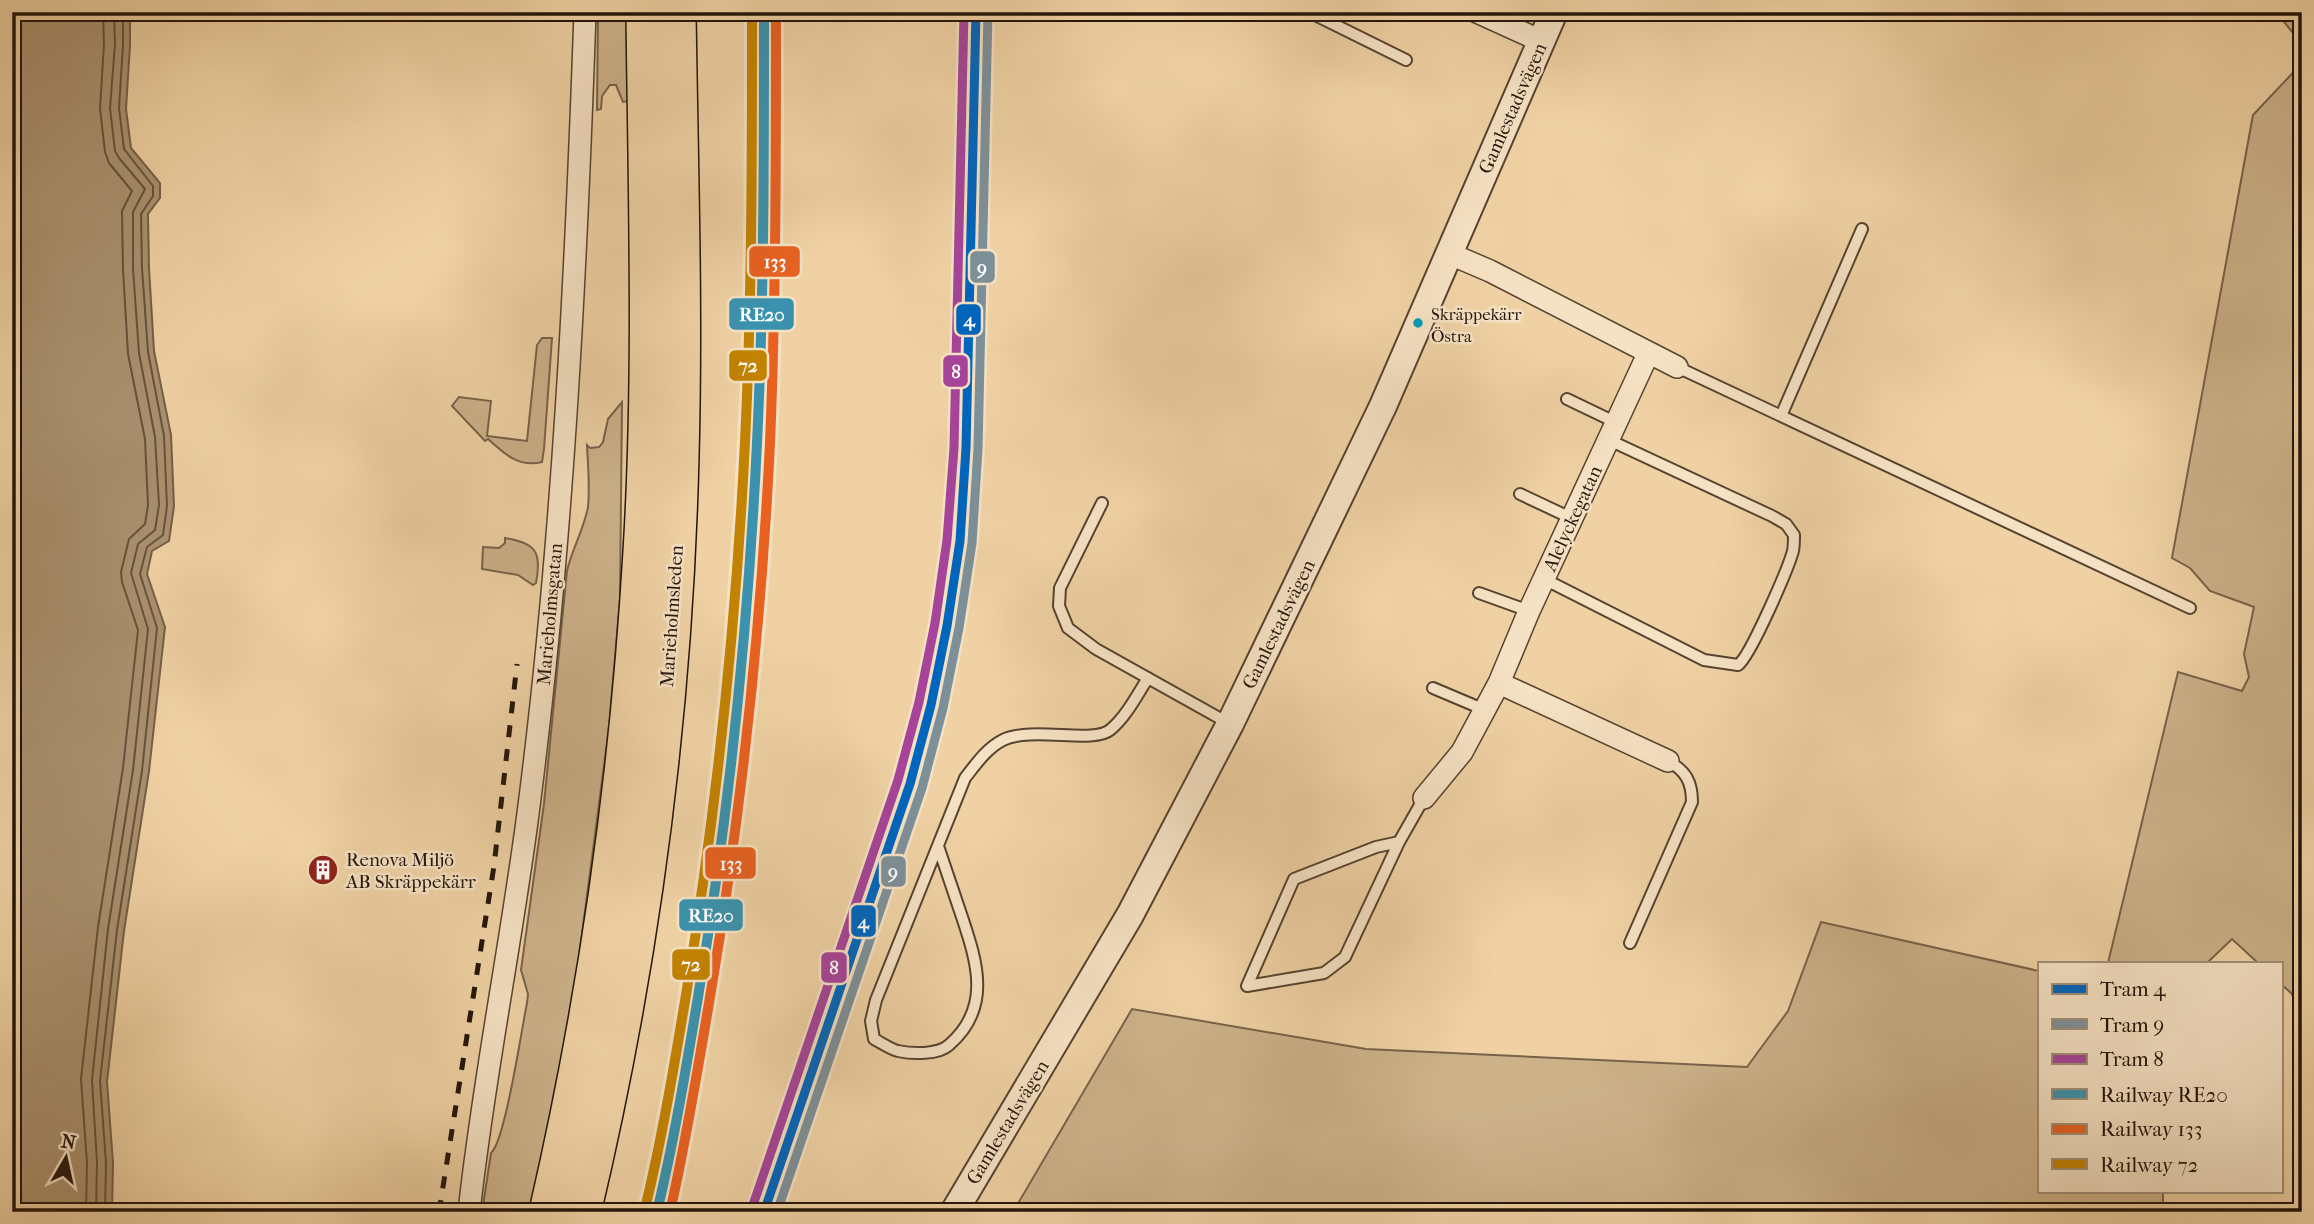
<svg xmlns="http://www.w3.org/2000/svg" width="2314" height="1224" font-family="'IM FELL French Canon',serif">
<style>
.green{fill:#ccb189;stroke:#78624a;stroke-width:2}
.water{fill:#aa916f;stroke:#745f47;stroke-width:2}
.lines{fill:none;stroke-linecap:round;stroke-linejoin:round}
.shore{stroke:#66523c;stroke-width:2}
.service-casing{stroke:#564330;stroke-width:14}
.minor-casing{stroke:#564330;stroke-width:24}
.tertiary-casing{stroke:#564330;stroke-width:30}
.trunk-casing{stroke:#23140a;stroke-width:40}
.service{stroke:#f5e1c3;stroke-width:10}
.minor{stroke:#f5e1c3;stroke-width:21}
.tertiary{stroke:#f5e1c3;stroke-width:26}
.trunk{stroke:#efd1a3;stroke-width:37}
.rail{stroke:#23140a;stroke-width:5;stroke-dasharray:12 12;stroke-linecap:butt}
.rail-1-casing{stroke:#f5e1c3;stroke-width:16}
.rail-2-casing{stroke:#f5e1c3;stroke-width:16}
.rail-3-casing{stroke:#f5e1c3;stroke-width:16}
.rail-1{stroke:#3a92ae;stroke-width:10}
.rail-2{stroke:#e86121;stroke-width:10}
.rail-3{stroke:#c28202;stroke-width:10}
.tram-1-casing{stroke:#f5e1c3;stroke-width:14}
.tram-2-casing{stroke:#f5e1c3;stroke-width:14}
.tram-3-casing{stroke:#f5e1c3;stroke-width:14}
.tram-1{stroke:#0065bd;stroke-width:9}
.tram-2{stroke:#7d9099;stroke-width:9}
.tram-3{stroke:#a54499;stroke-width:9}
.bus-dot{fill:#049aba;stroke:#f5e1c3;stroke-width:2.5}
.labels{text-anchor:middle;stroke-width:5;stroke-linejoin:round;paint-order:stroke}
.bus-label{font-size:17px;fill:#23140a;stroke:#f5e1c3;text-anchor:start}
.street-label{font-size:19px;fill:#23140a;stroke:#f5e1c3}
.poi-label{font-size:19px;fill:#23140a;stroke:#f5e1c3;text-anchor:start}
.line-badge{stroke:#f5e1c3;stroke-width:2.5}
.badge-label{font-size:19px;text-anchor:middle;font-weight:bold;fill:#fff}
</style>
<rect width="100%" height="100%" fill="#efd1a3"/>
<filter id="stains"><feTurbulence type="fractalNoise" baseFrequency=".00286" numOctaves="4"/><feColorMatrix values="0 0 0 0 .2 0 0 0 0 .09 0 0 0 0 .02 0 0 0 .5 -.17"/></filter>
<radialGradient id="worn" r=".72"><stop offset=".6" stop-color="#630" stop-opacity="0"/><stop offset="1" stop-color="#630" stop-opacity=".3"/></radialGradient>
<path class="green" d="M 598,12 L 628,12 L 629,101 L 623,102 L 616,85 L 610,85 L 602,96 L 601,109 L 597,110 Z
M 2276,12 L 2302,12 L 2302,44 Z
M 2302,63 L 2302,1010 L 2291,993 L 2281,984 L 2281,963 L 2258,963 L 2232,939 L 2207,963 L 2108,963 L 2178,672 L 2242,691 L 2249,677 L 2244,654 L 2254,607 L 2210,591 L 2190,568 L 2172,558 L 2253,115 Z
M 542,338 L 552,338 L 544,449 L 542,462 C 519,468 503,453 488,439 L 485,441 L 452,406 L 459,397 L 491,401 L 487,436 L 527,441 L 537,345 Z
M 622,402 L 620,599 L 609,727 L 570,1026 L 531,1212 L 482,1212 L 491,1153 C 505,1142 522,1027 527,1003 L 528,994 L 521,970 L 544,804 L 567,571 C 572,549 584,529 588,507 C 590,487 588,465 587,445 L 590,448 L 599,447 L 603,442 L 608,419 Z
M 505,538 C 536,543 542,552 536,583 L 533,585 L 518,575 L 482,569 L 483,547 L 499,548 L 505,543 Z
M 1821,922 L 2039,971 L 2039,1191 L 2163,1191 L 2163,1212 L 1013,1212 L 1132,1009 L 1366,1049 L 1747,1067 L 1788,1011 Z"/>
<path class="water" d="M 12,12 L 130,12 L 130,45 L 126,109 L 131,148 L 160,183 L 160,198 L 148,214 L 149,268 L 154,351 L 171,435 L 174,506 L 169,541 L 152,551 L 147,574 L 165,627 L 149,771 L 124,931 L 107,1082 L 113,1163 L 112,1212 L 12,1212 Z"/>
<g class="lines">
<path class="shore" d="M 86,1212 L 87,1163 L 81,1079 L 98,927 L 123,768 L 138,630 L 122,582 L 121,572 L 129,539 L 145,524 L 148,505 L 145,439 L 128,354 L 123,269 L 122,211 L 132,191 L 109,163 L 105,152 L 100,108 L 104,44 L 103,12
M 96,1212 L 97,1163 L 92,1080 L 108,929 L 133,770 L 148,629 L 131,573 L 138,544 L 155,530 L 159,505 L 155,437 L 139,353 L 133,269 L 133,212 L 145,189 L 119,158 L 115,151 L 110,108 L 115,44 L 114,12
M 105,1212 L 106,1163 L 100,1081 L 117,930 L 142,771 L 157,628 L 140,574 L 147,547 L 163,535 L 167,506 L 164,436 L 148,352 L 142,268 L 141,214 L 153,196 L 153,186 L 124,149 L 119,108 L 123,45 L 123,12"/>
<g class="service-casing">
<path id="service" d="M 1309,12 L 1406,60
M 1677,367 L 2190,608
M 1567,399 L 1617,423
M 1781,416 L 1862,229
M 1520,494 L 1573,519
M 1102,503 L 1060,588 L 1059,606 L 1068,628 L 1096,649 L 1230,724
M 1544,579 L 1704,660 L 1738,665 C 1750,657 1788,569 1793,551 C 1794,546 1794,540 1794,535 L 1786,524 L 1772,516 L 1609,440
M 1479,593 L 1529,611
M 1433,688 L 1485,710
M 1399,842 L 1345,957 L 1324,973 L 1247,986 L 1294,879 L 1376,847 Z
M 1399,842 L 1424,798
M 938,846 C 946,869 954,893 962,917 C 977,962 992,1008 949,1045 C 938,1055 912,1054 898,1051 C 890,1049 882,1043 874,1039 L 871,1021 L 876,1000 L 965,778 C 976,764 987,748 1003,740 C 1032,726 1093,744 1110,730 C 1126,717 1137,695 1148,678
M 1630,943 L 1692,802 C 1692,782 1686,771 1668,761"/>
</g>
<g class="minor-casing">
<path id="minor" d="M 1477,12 L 1541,41
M 1448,253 L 1490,271 L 1677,367
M 1499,683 L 1668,761
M 1424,798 L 1462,752 L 1499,683 L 1529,611 L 1648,354
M 469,1212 C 484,1073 513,936 530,798 C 563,538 576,274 585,12"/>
</g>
<g class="tertiary-casing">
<path id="tertiary" d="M 954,1212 L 1130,915 L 1230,724 L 1383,406 L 1554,12"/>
</g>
<g class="trunk-casing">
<path id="trunk" d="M 548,1212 C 598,995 629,774 642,552 C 653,373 647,192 645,12
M 582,1212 C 641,964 674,710 680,455 C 684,308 679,160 677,12"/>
</g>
<use href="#service" class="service"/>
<use href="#minor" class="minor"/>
<use href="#tertiary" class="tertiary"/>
<use href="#trunk" class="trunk"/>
<path class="rail" d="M 439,1212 L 494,866 L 517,664"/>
<g class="rail-1-casing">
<path id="rail-1" d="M 657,1212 C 674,1141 686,1069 698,997 C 729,814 748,629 757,443 C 764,299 764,156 764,12"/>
</g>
<g class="rail-2-casing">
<path id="rail-2" d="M 670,1212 C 686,1141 698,1069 710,997 C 741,814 761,629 770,443 C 776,299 776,156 776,12"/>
</g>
<g class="rail-3-casing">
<path id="rail-3" d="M 645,1209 C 662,1138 674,1067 686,995 C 716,812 736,627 745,442 C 752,299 752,155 752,12"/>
</g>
<use href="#rail-1" class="rail-1"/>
<use href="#rail-2" class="rail-2"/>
<use href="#rail-3" class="rail-3"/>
<g class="tram-1-casing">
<path id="tram-1" d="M 764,1212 L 910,784 L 931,705 L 947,626 L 960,541 L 966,448 L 976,12"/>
</g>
<g class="tram-2-casing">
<path id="tram-2" d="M 777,1212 L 922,788 L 943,708 L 959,628 L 972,543 L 978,449 L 988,12"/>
</g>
<g class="tram-3-casing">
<path id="tram-3" d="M 752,1208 L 898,780 L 919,702 L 935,623 L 947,540 L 954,448 L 964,12"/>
</g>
<use href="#tram-1" class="tram-1"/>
<use href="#tram-2" class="tram-2"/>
<use href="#tram-3" class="tram-3"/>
</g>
<defs>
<g id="building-disc" transform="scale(1.575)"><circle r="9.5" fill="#8f2418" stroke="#f5e1c3"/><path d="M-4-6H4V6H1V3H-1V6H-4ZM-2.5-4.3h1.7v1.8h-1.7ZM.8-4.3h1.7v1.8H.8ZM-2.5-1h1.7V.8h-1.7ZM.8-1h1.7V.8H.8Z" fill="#fff"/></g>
</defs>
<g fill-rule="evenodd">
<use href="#building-disc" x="323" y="870"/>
</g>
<circle class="bus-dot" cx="1418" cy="323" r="6"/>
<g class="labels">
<g class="bus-label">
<text x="1431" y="320">Skräppekärr<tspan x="1431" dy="22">Östra</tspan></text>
</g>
<g class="street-label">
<text transform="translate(1512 108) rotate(-66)" y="7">Gamlestadsvägen</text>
<text transform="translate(1572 518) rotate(-65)" y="7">Alelyckegatan</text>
<text transform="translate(549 614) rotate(-85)" y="7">Marieholmsgatan</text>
<text transform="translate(671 616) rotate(-86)" y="7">Marieholmsleden</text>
<text transform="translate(1278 624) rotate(-64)" y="7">Gamlestadsvägen</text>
<text transform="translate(1007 1122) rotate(-59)" y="7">Gamlestadsvägen</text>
</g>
<g class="poi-label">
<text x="346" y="866">Renova Miljö<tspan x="346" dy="22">AB Skräppekärr</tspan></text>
</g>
</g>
<g class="line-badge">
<rect x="748" y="245" width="53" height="33" rx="7" fill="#e86121"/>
<rect x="969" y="250" width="27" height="34" rx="7" fill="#7d9099"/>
<rect x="728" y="297" width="67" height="34" rx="7" fill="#3a92ae"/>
<rect x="955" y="303" width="27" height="33" rx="7" fill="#0065bd"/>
<rect x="728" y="349" width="40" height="33" rx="7" fill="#c28202"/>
<rect x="942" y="354" width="27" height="34" rx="7" fill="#a54499"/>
<rect x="704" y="846" width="53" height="34" rx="7" fill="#e86121"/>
<rect x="880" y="855" width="27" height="33" rx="7" fill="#7d9099"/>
<rect x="678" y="898" width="66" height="34" rx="7" fill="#3a92ae"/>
<rect x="850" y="904" width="27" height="34" rx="7" fill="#0065bd"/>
<rect x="671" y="948" width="40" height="33" rx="7" fill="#c28202"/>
<rect x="820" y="951" width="28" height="33" rx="7" fill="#a54499"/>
</g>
<g class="badge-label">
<text x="775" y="268">133</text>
<text x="982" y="274">9</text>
<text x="762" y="321">RE20</text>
<text x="969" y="326">4</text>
<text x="748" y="372">72</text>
<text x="956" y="378">8</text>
<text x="731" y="870">133</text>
<text x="893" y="878">9</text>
<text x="711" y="922">RE20</text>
<text x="863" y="928">4</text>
<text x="691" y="971">72</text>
<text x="834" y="974">8</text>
</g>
<rect width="2314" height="1224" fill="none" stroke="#efd1a3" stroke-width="42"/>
<rect x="14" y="14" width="2286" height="1196" fill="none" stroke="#23140a" stroke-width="3.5"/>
<rect x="21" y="21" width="2272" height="1182" fill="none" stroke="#23140a" stroke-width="2"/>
<rect x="2038" y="962" width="245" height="231" fill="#f5e1c3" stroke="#a18f79" stroke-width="2"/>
<rect x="2052" y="984" width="35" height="10" fill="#0065bd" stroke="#a18f79" stroke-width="2"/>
<text x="2100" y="996" font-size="21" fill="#23140a">Tram 4</text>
<rect x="2052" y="1019" width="35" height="10" fill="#7d9099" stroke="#a18f79" stroke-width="2"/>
<text x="2100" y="1032" font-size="21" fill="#23140a">Tram 9</text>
<rect x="2052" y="1054" width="35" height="10" fill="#a54499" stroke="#a18f79" stroke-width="2"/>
<text x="2100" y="1066" font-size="21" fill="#23140a">Tram 8</text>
<rect x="2052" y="1089" width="35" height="10" fill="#3a92ae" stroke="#a18f79" stroke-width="2"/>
<text x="2100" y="1102" font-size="21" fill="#23140a">Railway RE20</text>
<rect x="2052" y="1124" width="35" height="10" fill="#e86121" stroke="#a18f79" stroke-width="2"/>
<text x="2100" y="1136" font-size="21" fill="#23140a">Railway 133</text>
<rect x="2052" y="1159" width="35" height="10" fill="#c28202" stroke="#a18f79" stroke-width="2"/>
<text x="2100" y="1172" font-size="21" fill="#23140a">Railway 72</text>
<g transform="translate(66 1158) rotate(9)" stroke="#f5e1c3" stroke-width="5" paint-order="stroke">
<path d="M0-5L12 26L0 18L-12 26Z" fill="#23140a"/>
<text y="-10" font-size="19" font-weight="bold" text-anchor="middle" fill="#23140a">N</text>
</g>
<rect width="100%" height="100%" filter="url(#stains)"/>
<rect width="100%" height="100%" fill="url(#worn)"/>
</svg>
